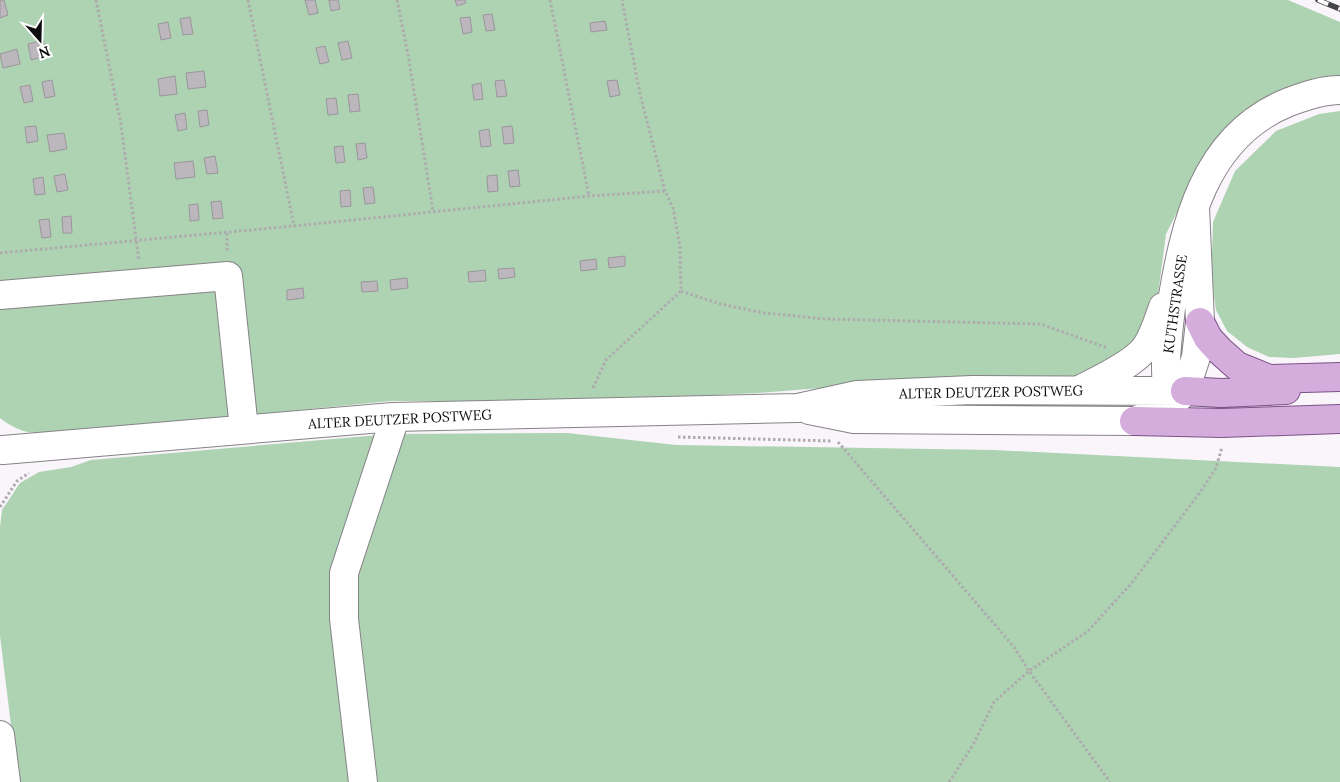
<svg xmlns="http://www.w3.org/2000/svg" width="1340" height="782" font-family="Lora,serif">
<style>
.green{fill:#add3b2}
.building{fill:#bbb7bc;stroke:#9a969b}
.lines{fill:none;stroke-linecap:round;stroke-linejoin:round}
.minor-casing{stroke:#868387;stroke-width:30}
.major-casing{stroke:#7c5287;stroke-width:30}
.path{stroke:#aeabaf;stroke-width:3;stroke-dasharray:2.5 2.5;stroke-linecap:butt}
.minor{stroke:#fff;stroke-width:28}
.major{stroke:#d4addd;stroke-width:28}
.rail-casing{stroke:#464547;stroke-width:5.5}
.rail{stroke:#fff;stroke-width:4;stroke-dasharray:11;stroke-linecap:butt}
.labels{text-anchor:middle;stroke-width:4.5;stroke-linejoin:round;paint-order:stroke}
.street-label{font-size:14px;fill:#0f0e0f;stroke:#fff}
</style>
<rect width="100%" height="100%" fill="#f9f5fa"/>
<path class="green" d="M 0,0 L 1288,0 L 1340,22 L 1340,78 L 1284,89 L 1248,109 L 1225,132 L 1199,169 L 1166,234 L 1157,302 L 1146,336 L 1112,368 L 1070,381 L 945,378 L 758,393 L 585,401 L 391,401 L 67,433 C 37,433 25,437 0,418 Z
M 1340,111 L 1340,354 L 1294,358 L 1269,357 L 1247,347 L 1227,331 L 1216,310 L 1212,280 L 1212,253 L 1213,222 L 1235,171 L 1276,131 L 1319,114 Z
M 567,433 L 676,445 L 994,450 L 1340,467 L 1340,782 L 18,782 L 0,636 L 0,527 L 2,510 L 20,483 L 39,472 L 71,467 L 91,460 L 391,434 Z"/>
<path class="building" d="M 0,0 L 4,0 L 8,15 L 0,18 Z
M 305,0 L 315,0 L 318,13 L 309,15 Z
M 329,0 L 338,0 L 340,9 L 331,11 Z
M 455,0 L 465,0 L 466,3 L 457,6 Z
M 492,14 L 495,30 L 486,31 L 483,15 Z
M 190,17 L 193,34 L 183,35 L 180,19 Z
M 470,17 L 472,32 L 463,34 L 460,18 Z
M 605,21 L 607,30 L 591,32 L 590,23 Z
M 168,22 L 171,38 L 161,40 L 158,24 Z
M 43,40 L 47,56 L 31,60 L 28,44 Z
M 348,41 L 352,58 L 342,60 L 338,43 Z
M 325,46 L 329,62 L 320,64 L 316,48 Z
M 17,49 L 20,64 L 3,68 L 0,54 Z
M 204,71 L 206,87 L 188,89 L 186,73 Z
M 175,76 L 177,94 L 160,96 L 158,79 Z
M 52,80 L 55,96 L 45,98 L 42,82 Z
M 504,80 L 507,96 L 497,97 L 495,81 Z
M 617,80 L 620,95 L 610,97 L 607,81 Z
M 481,83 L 483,99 L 474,100 L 472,85 Z
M 30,85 L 33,101 L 24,103 L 20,87 Z
M 358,94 L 360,111 L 350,112 L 348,95 Z
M 336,98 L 338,114 L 328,115 L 326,99 Z
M 207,110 L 209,125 L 200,127 L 198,111 Z
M 185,113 L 187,129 L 178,131 L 175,115 Z
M 36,126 L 38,141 L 27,143 L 25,127 Z
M 512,126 L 514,143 L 504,144 L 502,127 Z
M 489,129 L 491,146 L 481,147 L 479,131 Z
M 64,133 L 67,149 L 50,152 L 47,135 Z
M 365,143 L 367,158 L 358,160 L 356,144 Z
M 343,146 L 345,162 L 336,163 L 334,147 Z
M 215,156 L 218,173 L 207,174 L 204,158 Z
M 193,161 L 195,177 L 176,179 L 174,163 Z
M 518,170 L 520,186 L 510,187 L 508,171 Z
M 65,174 L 68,190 L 57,192 L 54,176 Z
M 497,175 L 498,191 L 488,192 L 487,176 Z
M 43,177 L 45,194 L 35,195 L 33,179 Z
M 373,187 L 375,203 L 365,204 L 363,188 Z
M 350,190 L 351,206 L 341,207 L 340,191 Z
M 221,201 L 223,218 L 213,219 L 211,202 Z
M 198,204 L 199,220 L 190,221 L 189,205 Z
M 71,216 L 72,233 L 63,233 L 62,217 Z
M 49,219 L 51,237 L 42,238 L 39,220 Z
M 625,256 L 625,266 L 609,268 L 608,258 Z
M 596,259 L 597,269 L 581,271 L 580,261 Z
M 514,268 L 515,277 L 499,279 L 498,269 Z
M 485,270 L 486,281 L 469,282 L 468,272 Z
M 407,278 L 408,288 L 391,290 L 390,280 Z
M 377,281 L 378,291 L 362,292 L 361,282 Z
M 303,288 L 304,298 L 287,300 L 287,290 Z"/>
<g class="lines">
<g class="minor-casing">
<path id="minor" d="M 0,295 L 228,276 L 244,429
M 1083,388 C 1101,379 1135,363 1146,347 C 1154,335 1158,321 1163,307
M 1176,400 C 1173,397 1170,394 1169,391 C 1162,377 1169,325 1171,308 C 1184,227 1203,136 1289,102 C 1305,96 1322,90 1340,90
M 809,410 L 854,419 L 1134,421 L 1168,408 L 1185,391 L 1196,357 L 1200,322 L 1195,207
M 3,450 L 393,417 L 798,408 L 857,395 L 972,390 L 1185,391
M 0,735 L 6,782
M 363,782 L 344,619 L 344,573 L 392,427 L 393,417"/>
</g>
<g class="major-casing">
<path id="major" d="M 1200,322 L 1208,338 L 1219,350 L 1237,366 L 1269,379 L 1340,377
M 1185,391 L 1221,393 L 1286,390
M 1134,421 L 1222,423 L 1340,419"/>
</g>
<path class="path" d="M 96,0 L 121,125 L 139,261
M 248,0 L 294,226
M 397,0 L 409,60 L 433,211
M 550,0 L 589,196
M 227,233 L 227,253
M 0,253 L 294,226 L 589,196 L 665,191
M 681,291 L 720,304 L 764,313 L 825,319 L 1040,324 L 1108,348
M 593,388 L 606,360 L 681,291 L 680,247 L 673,208 L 665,191 L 640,94 L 622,0
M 678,437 L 832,441
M 838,442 L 1014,647 L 1029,671 L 1110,782
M 0,507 L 17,481 L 29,473
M 949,782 L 973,745 L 994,702 L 1029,671 L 1088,631 L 1131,584 L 1201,491 L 1216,468 L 1222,447"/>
<use href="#minor" class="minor"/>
<use href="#major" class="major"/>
<g class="rail-casing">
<path id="rail" d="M 1318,0 L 1340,9"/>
</g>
<use href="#rail" class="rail"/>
</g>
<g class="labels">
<g class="street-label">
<text transform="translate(1175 304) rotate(-82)" y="5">KUTHSTRASSE</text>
<text transform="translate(991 392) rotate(-1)" y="5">ALTER DEUTZER POSTWEG</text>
<text transform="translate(400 419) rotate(-3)" y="5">ALTER DEUTZER POSTWEG</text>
</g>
</g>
<g transform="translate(40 40) rotate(160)" stroke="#ffffff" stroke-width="4" paint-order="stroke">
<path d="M0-4L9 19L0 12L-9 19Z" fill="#0f0e0f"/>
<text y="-8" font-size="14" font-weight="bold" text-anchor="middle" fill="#0f0e0f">N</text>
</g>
</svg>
